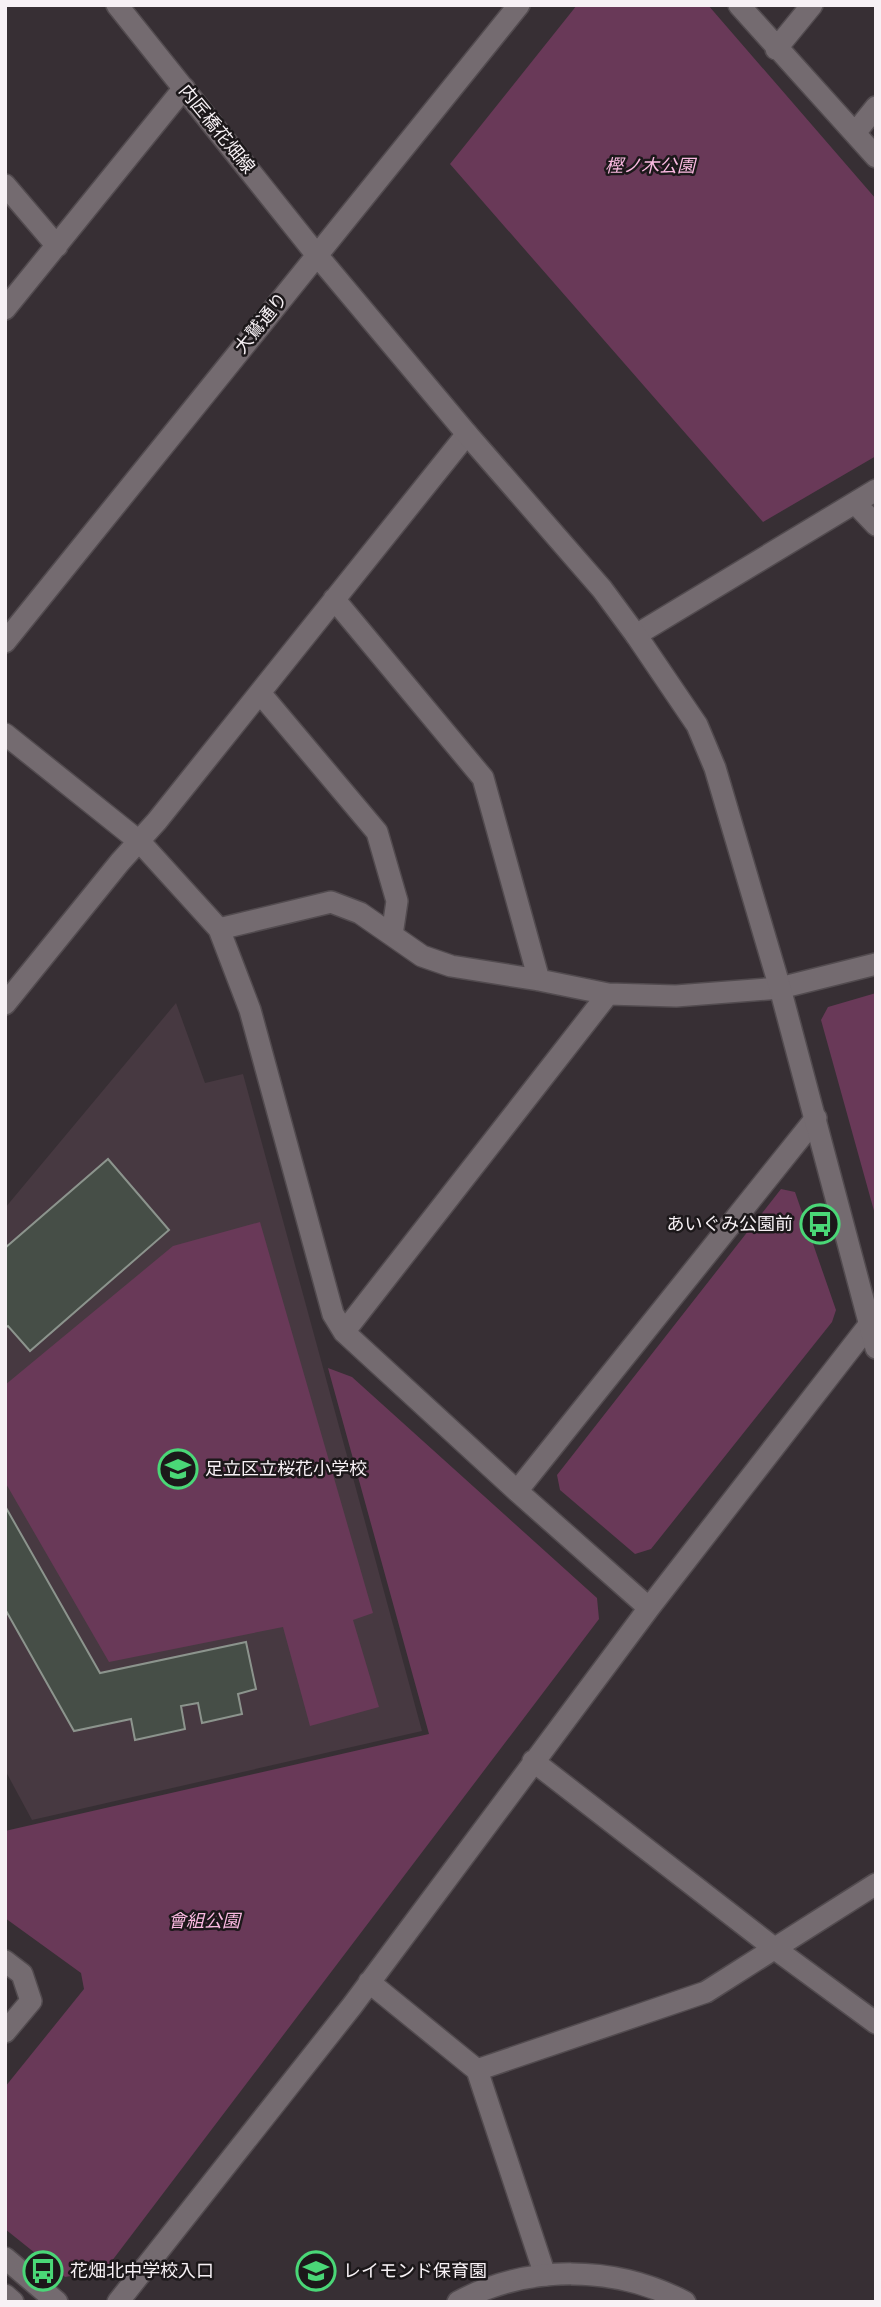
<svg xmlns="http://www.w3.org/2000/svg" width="881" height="2307" font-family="Merriweather,'Noto Sans JP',serif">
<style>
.built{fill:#473941}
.green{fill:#693958}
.building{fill:#464e47;stroke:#8c948d;stroke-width:2}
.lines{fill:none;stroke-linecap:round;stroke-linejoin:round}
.street-casing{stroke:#524b4f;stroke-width:24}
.secondary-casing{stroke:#524b4f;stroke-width:24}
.street{stroke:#746b70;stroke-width:21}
.secondary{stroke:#746b70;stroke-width:21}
.labels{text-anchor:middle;stroke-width:5;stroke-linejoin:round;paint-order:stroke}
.street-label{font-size:18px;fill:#f7f1f5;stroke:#1c181a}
.park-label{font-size:18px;font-style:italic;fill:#f9b9e0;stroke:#1c181a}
.poi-label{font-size:18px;fill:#f7f1f5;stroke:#1c181a;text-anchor:start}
</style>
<rect width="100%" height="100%" fill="#372f34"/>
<path class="built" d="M 176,1003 L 205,1083 L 243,1074 L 422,1731 L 32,1820 L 5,1770 L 5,1208 Z"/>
<path class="green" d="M 577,5 L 708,5 L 876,199 L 876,456 L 763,522 L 450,164 Z
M 876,993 L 876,1218 L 821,1020 L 828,1007 Z
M 781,1189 L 795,1192 L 836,1310 L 832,1322 L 651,1549 L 635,1554 L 560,1490 L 557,1475 Z
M 260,1222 L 373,1613 L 353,1620 L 379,1707 L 310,1726 L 283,1627 L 109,1662 L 5,1482 L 5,1385 L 173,1246 Z
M 328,1368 L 352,1377 L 597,1598 L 599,1619 L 105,2270 L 65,2277 L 5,2229 L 5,2087 L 84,1989 L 81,1973 L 5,1918 L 5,1831 L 429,1734 Z"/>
<path class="building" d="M 108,1159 L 169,1230 L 30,1351 L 8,1326 L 5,1328 L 5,1248 Z
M 5,1506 L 100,1673 L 246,1642 L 256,1689 L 238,1694 L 242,1714 L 202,1723 L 198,1703 L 181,1706 L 185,1729 L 135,1740 L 131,1719 L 74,1731 L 5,1609 Z"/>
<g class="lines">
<g class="street-casing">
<path id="street" d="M 739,5 L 876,157
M 776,49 L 812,5
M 855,133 L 876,107
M 5,185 L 57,246
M 5,309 L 184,88
M 855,503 L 876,525
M 334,599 L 483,778 L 539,980
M 636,635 L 876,490
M 260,693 L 377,832 L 397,901 L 392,935
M 5,734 L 140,842 L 219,929 L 250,1010 L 333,1314 L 344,1332 L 517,1491 L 649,1608
M 219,929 L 331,902 L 360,913 L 422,956 L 451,966 L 539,980 L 608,994 L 676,996 L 780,988 L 876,964
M 5,1004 L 120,862 L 157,821 L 467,434
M 344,1332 L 608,994
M 517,1491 L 816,1118
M 533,1761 L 774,1948 L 876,2023
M 5,1961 L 22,1974 L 31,2001 L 5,2032
M 369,1982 L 477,2070 L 706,1992 L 876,1884
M 477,2070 L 545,2275
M 118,2302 L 352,2006 L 649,1608 L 876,1316"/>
</g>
<g class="secondary-casing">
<path id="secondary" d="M 117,5 L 316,254 L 467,434 L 602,589 L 636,635 L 697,725 L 715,768 L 780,988 L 876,1348
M 5,642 L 519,5
M 5,2258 L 57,2302
M 5,2295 L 13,2302
M 458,2302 C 528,2264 615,2265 685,2302"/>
</g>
<use href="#street" class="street"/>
<use href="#secondary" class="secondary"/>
</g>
<defs>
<g id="bus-ring" transform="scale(2.0125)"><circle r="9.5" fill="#1c181a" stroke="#4ad777" stroke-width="1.5"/><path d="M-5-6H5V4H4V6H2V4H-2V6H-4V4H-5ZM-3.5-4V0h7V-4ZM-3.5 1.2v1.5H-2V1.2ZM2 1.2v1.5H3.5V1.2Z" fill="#4ad777"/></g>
<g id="school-ring" transform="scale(2.0125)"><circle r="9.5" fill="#1c181a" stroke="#4ad777" stroke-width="1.5"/><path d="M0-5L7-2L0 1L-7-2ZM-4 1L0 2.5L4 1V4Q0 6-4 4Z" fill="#4ad777"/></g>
</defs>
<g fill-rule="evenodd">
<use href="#bus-ring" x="820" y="1224"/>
<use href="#school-ring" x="178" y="1469"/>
<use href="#bus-ring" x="43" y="2271"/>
<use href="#school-ring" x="316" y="2271"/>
</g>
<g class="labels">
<g class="street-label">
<text transform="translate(217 129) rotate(51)" y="6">内匠橋花畑線</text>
<text transform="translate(261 323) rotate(-51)" y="6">大鷲通り</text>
</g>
<g class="park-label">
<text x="650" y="172">樫ノ木公園</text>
<text x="204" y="1927">會組公園</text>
</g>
<g class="poi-label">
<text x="793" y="1230" text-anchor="end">あいぐみ公園前</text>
<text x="205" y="1475">足立区立桜花小学校</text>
<text x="70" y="2277">花畑北中学校入口</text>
<text x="343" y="2277">レイモンド保育園</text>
</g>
</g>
<rect width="881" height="2307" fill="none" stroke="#f7f1f5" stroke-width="14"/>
</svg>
